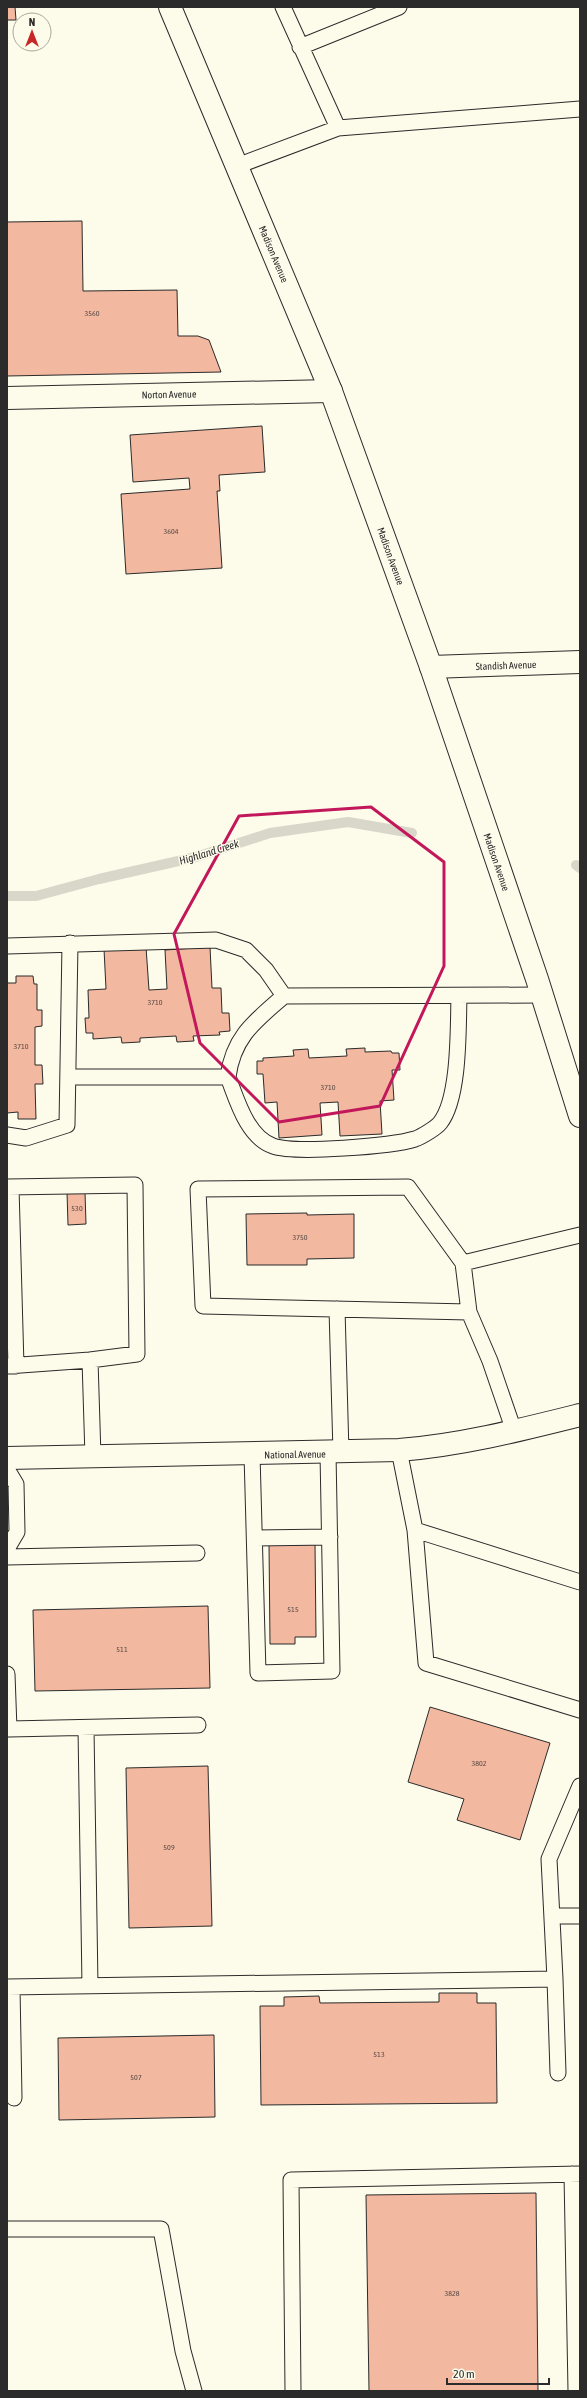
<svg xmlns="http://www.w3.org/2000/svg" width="587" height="2398" font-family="'Asap Condensed',sans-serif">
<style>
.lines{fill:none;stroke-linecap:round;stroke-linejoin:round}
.stream{stroke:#d8d7c9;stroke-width:10}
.building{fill:#f2b8a0;stroke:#2b2b2b}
.service-casing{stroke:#2b2b2b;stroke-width:17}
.minor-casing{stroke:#2b2b2b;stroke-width:24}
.secondary-casing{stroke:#2b2b2b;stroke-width:24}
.service{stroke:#fdfbea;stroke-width:15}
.minor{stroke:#fdfbea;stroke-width:22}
.secondary{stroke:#fdfbea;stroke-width:22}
.marked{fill:none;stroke:#c2185b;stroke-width:3;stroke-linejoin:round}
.labels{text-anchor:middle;stroke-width:3;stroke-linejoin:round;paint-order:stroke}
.number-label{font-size:8px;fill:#5d4e48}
.street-label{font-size:10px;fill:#2b2b2b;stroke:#fdfbea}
.water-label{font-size:11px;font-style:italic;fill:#2b2b2b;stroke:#fdfbea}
</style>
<rect width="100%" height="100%" fill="#fdfbea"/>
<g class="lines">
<path class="stream" d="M 576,865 L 580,868
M 7,896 L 36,896 L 99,879 L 196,857 L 270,833 L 348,822 L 412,833"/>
</g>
<path class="building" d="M 7,7 L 15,7 L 16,20 L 7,20 Z
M 82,221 L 83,291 L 177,290 L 178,336 L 198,336 L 209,340 L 221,372 L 7,376 L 7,222 Z
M 262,426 L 265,472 L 219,475 L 220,491 L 217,491 L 222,568 L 126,574 L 121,494 L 190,489 L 189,478 L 133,482 L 130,435 Z
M 146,947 L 149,990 L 167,989 L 165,950 L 210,947 L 212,988 L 221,988 L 222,1013 L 229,1013 L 230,1031 L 219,1032 L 220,1035 L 193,1036 L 194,1041 L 177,1042 L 176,1036 L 140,1038 L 140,1042 L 122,1043 L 121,1037 L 93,1039 L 93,1033 L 86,1033 L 85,1018 L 89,1018 L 88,990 L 106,989 L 104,949 Z
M 16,976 L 33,976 L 34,984 L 37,984 L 37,1010 L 42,1010 L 42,1026 L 35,1027 L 35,1065 L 42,1065 L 43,1084 L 35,1084 L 36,1119 L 18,1119 L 18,1112 L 7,1113 L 7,983 L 16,983 Z
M 365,1048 L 365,1052 L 391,1051 L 392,1053 L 399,1053 L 400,1070 L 392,1070 L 394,1100 L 380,1101 L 382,1134 L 340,1136 L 338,1102 L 320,1103 L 322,1135 L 279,1138 L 277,1102 L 265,1103 L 263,1074 L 257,1074 L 257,1061 L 263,1061 L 263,1058 L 294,1056 L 293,1050 L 308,1049 L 309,1058 L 347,1056 L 346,1049 Z
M 67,1192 L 85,1192 L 86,1224 L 68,1225 Z
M 307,1213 L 307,1215 L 354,1214 L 354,1258 L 307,1259 L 307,1265 L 247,1265 L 246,1214 Z
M 315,1543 L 316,1637 L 295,1637 L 295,1644 L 270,1644 L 269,1544 Z
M 208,1606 L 210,1688 L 35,1691 L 33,1610 Z
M 430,1707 L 550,1743 L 520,1840 L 457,1820 L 464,1799 L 408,1782 Z
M 208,1766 L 212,1926 L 129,1928 L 126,1768 Z
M 439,1993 L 477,1993 L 477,2003 L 496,2003 L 497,2103 L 261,2105 L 260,2006 L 284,2006 L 284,1997 L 319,1996 L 320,2003 L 439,2002 Z
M 214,2035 L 215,2117 L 59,2120 L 58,2038 Z
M 536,2193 L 538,2391 L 369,2391 L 366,2195 Z"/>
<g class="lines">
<g class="service-casing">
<path id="service" d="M 300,47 L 399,7
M 338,128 L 580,109
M 237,166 L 338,128 L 283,7
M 7,946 L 216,940 L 246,950 L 266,970 L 284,996 L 541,995
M 68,1077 L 228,1077 C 237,1100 247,1137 273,1146 C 295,1154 392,1146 415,1139 C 421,1137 436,1128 440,1123 C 460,1098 458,1027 459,996
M 228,1077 C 233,1037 255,1021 284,996
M 7,1135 L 26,1138 L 67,1125 L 70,943
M 7,1187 L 135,1185 L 137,1354 L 90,1360
M 11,1187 L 16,1366
M 408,1187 L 463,1263 L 469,1312 L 203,1306 L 198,1189 Z
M 463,1263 L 580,1235
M 337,1309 L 341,1453
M 469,1312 L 490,1361 L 514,1431
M 7,1366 L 90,1360 L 93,1457
M 399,1450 L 415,1530 L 580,1582
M 252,1454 L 258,1673 L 332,1671 L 328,1453
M 7,1469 L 16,1484 L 17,1532 L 7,1549
M 415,1530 L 426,1663 L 580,1710
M 255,1538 L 330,1537
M 7,1557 L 197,1553
M 7,1674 L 9,1729 L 7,1729
M 86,1728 L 90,1986
M 9,1729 L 198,1725
M 552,1916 L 580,1916
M 555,1979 L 558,2073
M 7,1987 L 555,1979 L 549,1859 L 580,1786
M 12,1987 L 14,2098
M 572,2174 L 576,2391
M 7,2229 L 161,2229 L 183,2351 L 194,2391
M 293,2391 L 291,2180 L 580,2174"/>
</g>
<g class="minor-casing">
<path id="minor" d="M 7,398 L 331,391
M 431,667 L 580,662
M 7,1458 L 399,1450 C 461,1445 520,1430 580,1415"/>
</g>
<g class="secondary-casing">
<path id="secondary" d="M 170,7 L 331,391 L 431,667 L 537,979 L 580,1116"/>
</g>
<use href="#service" class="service"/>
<use href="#minor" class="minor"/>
<use href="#secondary" class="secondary"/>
</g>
<path class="marked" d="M 371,807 L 444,862 L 444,966 L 380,1106 L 279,1122 L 200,1043 L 174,934 L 239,816 Z"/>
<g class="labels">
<g class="number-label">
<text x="92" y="316">3560</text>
<text x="171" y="534">3604</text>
<text x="155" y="1005">3710</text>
<text x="21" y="1049">3710</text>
<text x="328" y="1090">3710</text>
<text x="77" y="1211">530</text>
<text x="300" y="1240">3750</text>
<text x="293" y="1612">515</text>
<text x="122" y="1652">511</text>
<text x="479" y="1766">3802</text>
<text x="169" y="1850">509</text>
<text x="379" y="2057">513</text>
<text x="136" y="2080">507</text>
<text x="452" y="2296">3828</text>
</g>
<g class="street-label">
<text transform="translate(274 254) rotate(67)" y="4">Madison Avenue</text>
<text transform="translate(169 394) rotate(-1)" y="4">Norton Avenue</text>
<text transform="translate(391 556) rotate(70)" y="4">Madison Avenue</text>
<text transform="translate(506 665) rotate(-2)" y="4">Standish Avenue</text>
<text transform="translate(497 862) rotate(71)" y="4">Madison Avenue</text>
<text transform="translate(295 1454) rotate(-1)" y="4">National Avenue</text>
</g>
<g class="water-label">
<text transform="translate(209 852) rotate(-17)" y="4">Highland Creek</text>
</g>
</g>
<rect width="587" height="2398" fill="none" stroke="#2b2b2b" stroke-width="16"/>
<g transform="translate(32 32)"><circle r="19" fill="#fdfbea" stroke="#a9a89e"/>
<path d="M0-3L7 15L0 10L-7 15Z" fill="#c62828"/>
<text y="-6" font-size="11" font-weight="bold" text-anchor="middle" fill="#2b2b2b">N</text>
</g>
<path d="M447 2378v6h102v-6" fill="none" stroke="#2b2b2b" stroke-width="2"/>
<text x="453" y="2378" font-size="12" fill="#2b2b2b" stroke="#fdfbea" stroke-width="3" paint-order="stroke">20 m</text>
</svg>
